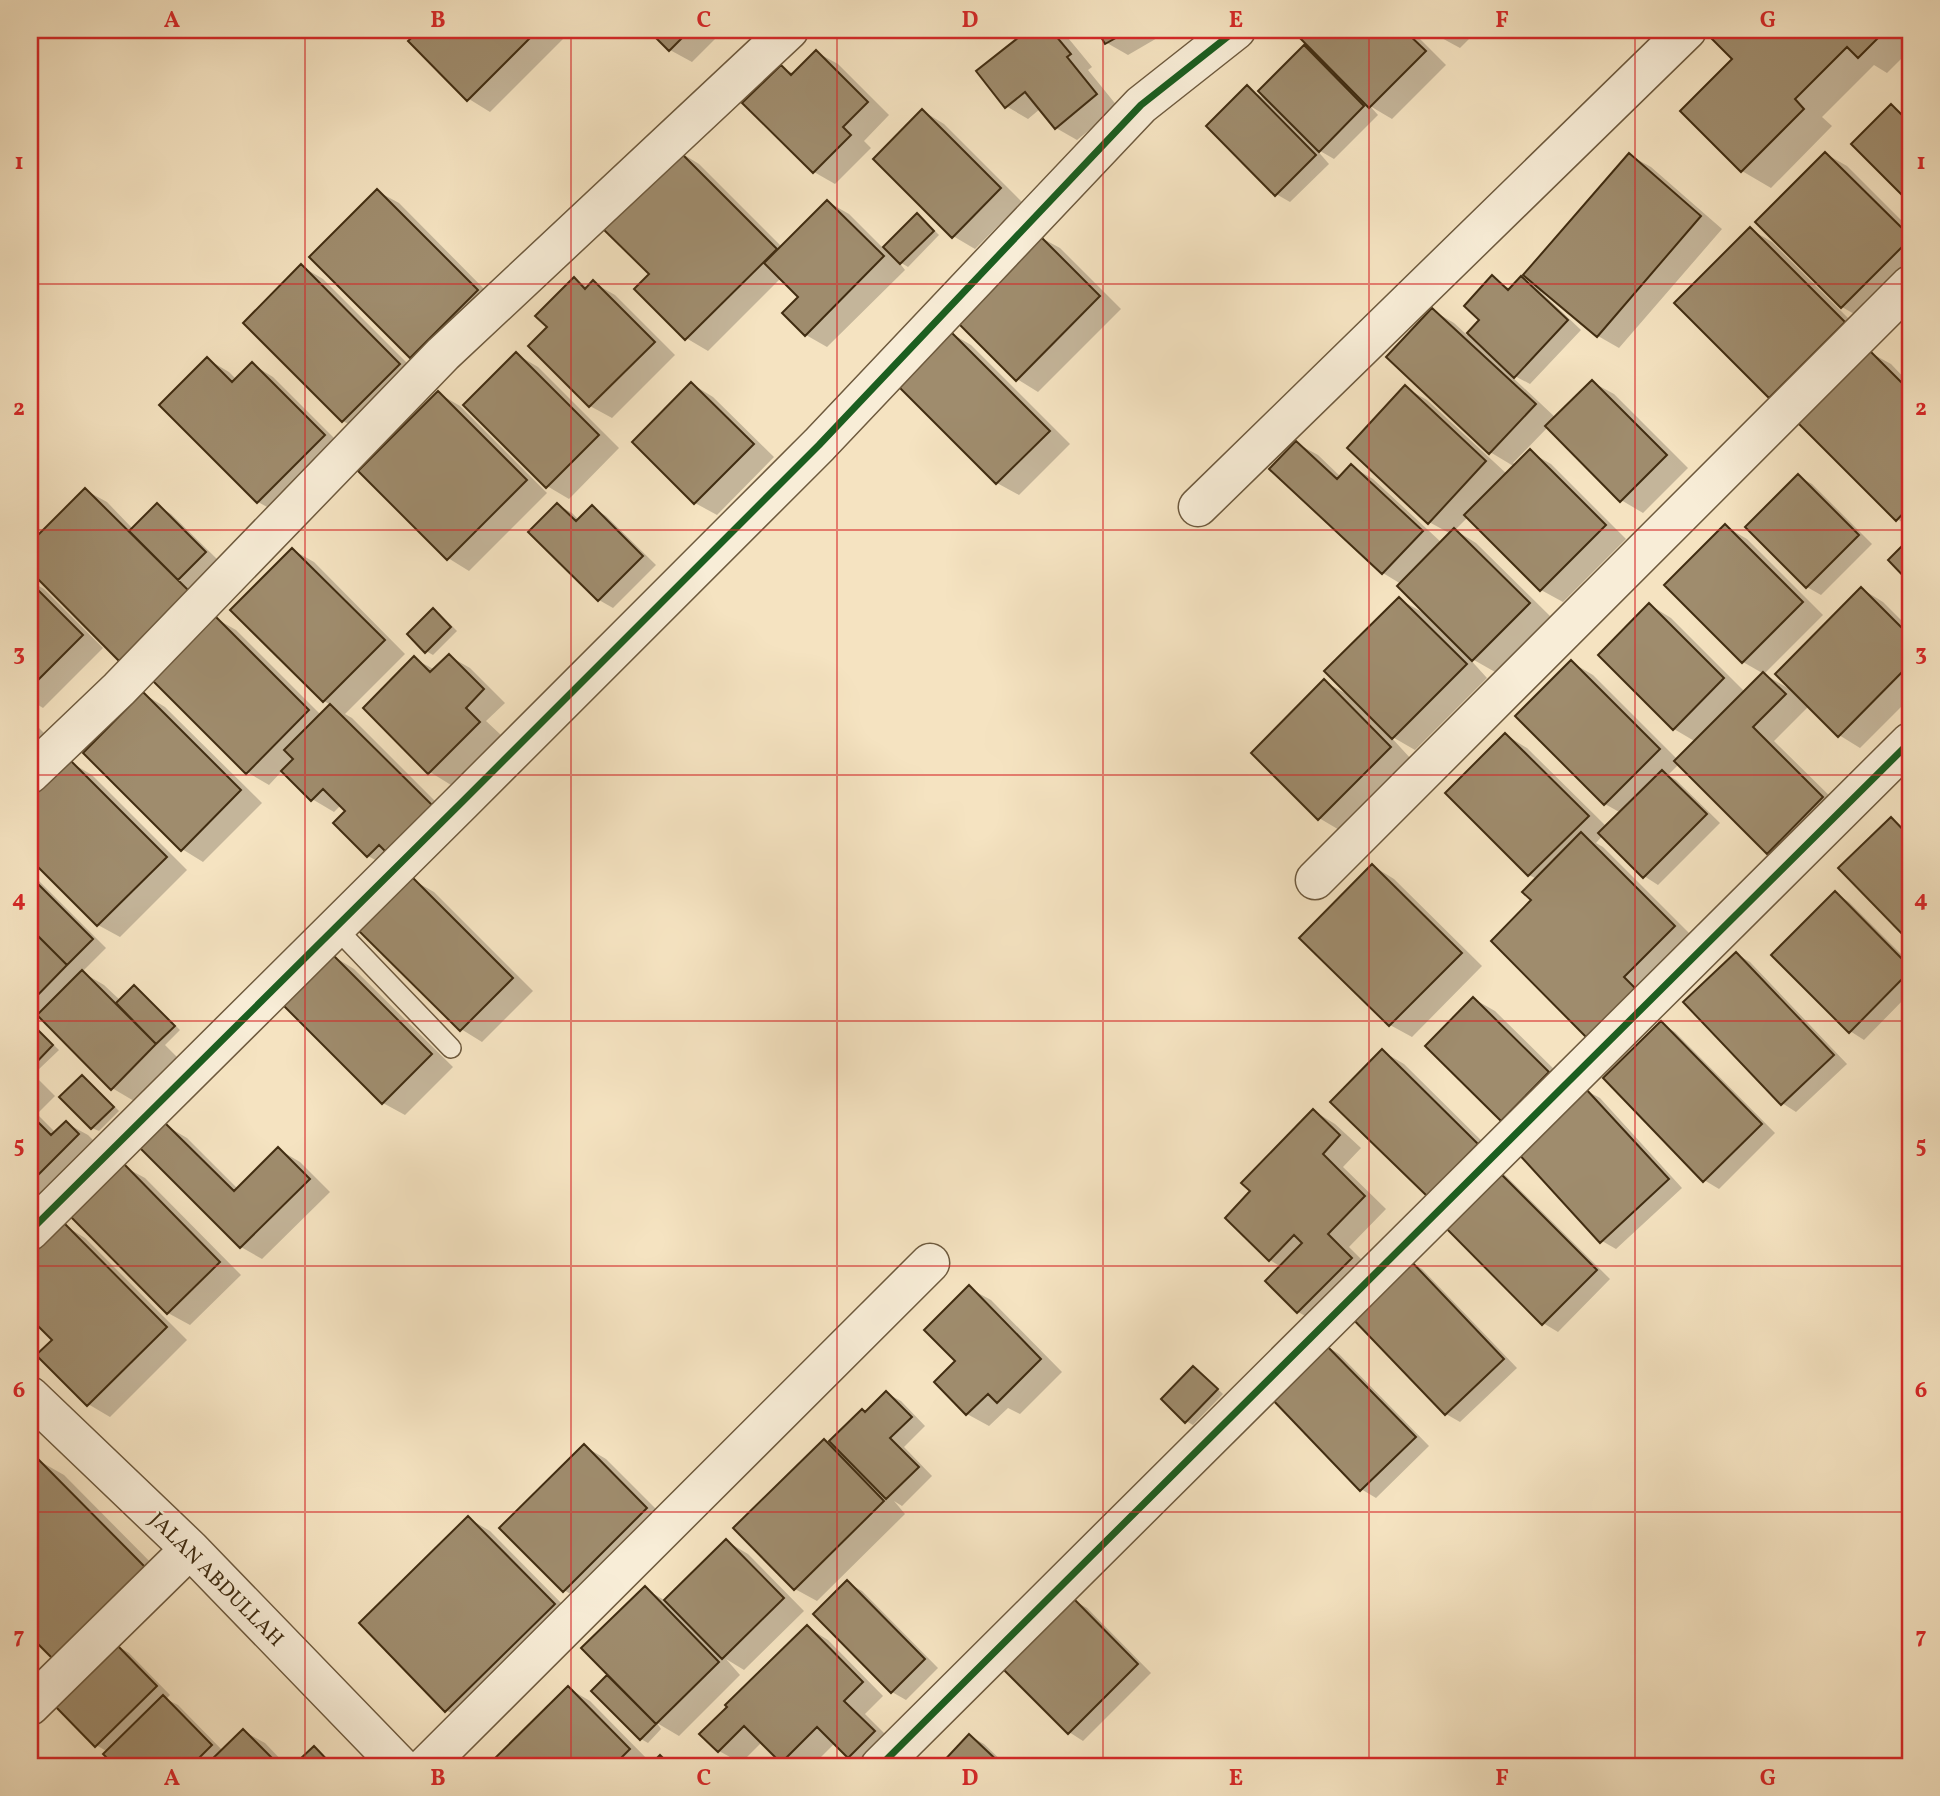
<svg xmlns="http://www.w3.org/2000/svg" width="1940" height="1796" font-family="Vollkorn,serif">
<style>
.shadow{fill:#0003}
.building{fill:#9f8c6d;stroke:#412d12;stroke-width:2}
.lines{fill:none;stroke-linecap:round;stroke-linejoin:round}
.lane-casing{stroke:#6e5a3e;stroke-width:22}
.street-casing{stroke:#6e5a3e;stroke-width:41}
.lane{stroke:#f8edd7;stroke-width:19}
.street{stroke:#f8edd7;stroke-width:38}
.cycleway-casing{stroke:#f8edd7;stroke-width:11}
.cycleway{stroke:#1b5e20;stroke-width:7}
.grid{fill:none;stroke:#d62828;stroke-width:2;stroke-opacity:0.55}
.labels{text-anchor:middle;stroke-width:5;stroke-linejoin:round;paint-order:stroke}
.street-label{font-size:21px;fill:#412d12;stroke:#f8edd7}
.neatline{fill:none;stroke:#d62828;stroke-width:2.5}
.grid-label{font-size:23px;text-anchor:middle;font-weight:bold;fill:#d62828}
</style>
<rect width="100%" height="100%" fill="#f5e3c1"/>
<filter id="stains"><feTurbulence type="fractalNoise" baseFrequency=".00286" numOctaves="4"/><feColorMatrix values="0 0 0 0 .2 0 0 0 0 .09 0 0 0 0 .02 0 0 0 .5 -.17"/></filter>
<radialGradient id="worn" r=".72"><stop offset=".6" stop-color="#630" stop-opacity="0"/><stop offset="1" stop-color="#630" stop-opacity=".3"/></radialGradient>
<path class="shadow" d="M 423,30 L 569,30 L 571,31 L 490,112 L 469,99 L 411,41 Z
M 650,30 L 724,30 L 692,62 L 670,50 Z
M 1030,30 L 1058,30 L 1064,33 L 1092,67 L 1088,70 L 1118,107 L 1077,140 L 1056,128 L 1040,109 L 1028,119 L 1006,106 L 979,72 Z
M 1099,30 L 1171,30 L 1128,55 L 1107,43 Z
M 1294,30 L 1411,30 L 1446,65 L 1392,119 L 1370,106 L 1378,115 L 1334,159 L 1315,148 L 1329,164 L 1290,202 L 1276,194 L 1247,88 L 1266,99 L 1304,48 L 1319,56 Z
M 1432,30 L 1478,30 L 1460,48 L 1438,36 Z
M 1714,30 L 1910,30 L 1910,50 L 1887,73 L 1874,65 L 1822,117 L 1832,126 L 1771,188 L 1742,171 L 1682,111 L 1735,59 L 1710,34 Z
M 816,52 L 838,64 L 889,115 L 864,141 L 871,148 L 835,184 L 814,172 L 781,67 L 794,74 Z
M 1892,107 L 1910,119 L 1910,201 L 1854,144 Z
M 923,111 L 944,124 L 1022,202 L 975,249 L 953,236 Z
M 678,151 L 699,164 L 782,247 L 828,202 L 849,214 L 884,249 L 917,215 L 923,219 L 939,235 L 908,267 L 898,261 L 905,270 L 827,347 L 806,335 L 800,297 L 781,278 L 708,351 L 686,338 L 651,275 Z
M 1826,154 L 1847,166 L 1910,229 L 1910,272 L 1863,319 L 1842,307 Z
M 1629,155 L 1651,167 L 1722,229 L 1619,348 L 1598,336 L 1543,289 L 1541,292 L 1581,330 L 1530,384 L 1511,374 L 1510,375 L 1556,418 L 1592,382 L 1614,394 L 1688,468 L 1643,513 L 1621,500 L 1548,427 L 1513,463 L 1516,465 L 1530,452 L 1551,464 L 1626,539 L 1563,602 L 1541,590 L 1468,517 L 1455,530 L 1476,543 L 1550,616 L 1495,672 L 1467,656 L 1487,678 L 1415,750 L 1389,735 L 1412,760 L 1341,831 L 1319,818 L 1325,682 L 1350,696 L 1399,599 L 1427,615 L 1401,584 L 1383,573 L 1272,469 L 1296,443 L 1318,455 L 1341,477 L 1351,466 L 1373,479 L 1442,543 L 1451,534 L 1429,522 L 1406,388 L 1427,400 L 1507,474 L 1515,467 L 1490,452 L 1432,310 L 1454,323 L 1467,335 L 1482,320 L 1493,278 L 1510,289 L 1521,278 L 1539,288 Z
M 377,191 L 399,203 L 498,303 L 433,369 L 411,356 Z
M 1750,229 L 1772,242 L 1865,335 L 1791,409 L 1770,397 Z
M 1038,236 L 1060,248 L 1121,309 L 1038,392 L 1017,379 Z
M 301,266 L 323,279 L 421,377 L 365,433 L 343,421 Z
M 574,279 L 589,288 L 594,283 L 615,295 L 675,355 L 612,418 L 590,406 L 530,346 L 549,327 Z
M 949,332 L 971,345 L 1070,444 L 1019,495 L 997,483 L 898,384 Z
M 1869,352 L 1891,364 L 1910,384 L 1910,527 L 1897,519 Z
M 516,354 L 538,367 L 619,448 L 569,499 L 547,486 Z
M 207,359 L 229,372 L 237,380 L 252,364 L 273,377 L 345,449 L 280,514 L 258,502 L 161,405 Z
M 692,384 L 713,397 L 774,457 L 717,515 L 695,503 Z
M 438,393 L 460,406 L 547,493 L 469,571 L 448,558 Z
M 1798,476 L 1812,484 L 1872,544 L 1821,595 L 1807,587 Z
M 85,490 L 107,502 L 133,529 L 157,505 L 171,514 L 219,561 L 142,672 L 120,659 L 30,569 L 30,545 Z
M 558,505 L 572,513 L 579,520 L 592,507 L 606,516 L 656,565 L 613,608 L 599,600 Z
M 1725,526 L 1747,539 L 1823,615 L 1764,674 L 1791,690 L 1862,589 L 1883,602 L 1910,629 L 1910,698 L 1860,748 L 1839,735 L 1809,706 L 1774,741 L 1844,810 L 1789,865 L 1768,852 L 1679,764 L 1668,775 L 1676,780 L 1720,823 L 1658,885 L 1644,876 L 1603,835 L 1596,843 L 1603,847 L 1695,939 L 1611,1050 L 1533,900 L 1537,879 L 1529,875 L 1448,793 L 1506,735 L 1527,748 L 1607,827 L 1621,813 L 1605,804 L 1571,662 L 1593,675 L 1678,760 L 1696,742 L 1674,729 L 1650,605 L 1671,618 L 1745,692 L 1764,674 L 1743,662 Z
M 293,550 L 314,562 L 405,654 L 345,714 L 352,718 L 456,822 L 390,868 L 368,856 L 348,811 L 341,805 L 334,812 L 312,799 L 283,770 L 269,785 L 247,772 L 215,618 L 236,630 L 321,715 L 331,705 L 324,701 Z
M 30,581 L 44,589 L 103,648 L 43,708 L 30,700 Z
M 433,611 L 440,614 L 457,631 L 433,655 L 426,651 Z
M 449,656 L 470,668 L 505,703 L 486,721 L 501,735 L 451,785 L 430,772 L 415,659 L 435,670 Z
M 144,694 L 165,707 L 262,803 L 203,862 L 182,849 Z
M 30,719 L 58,747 L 30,775 Z
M 70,762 L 92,775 L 187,870 L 120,937 L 98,925 L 30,857 L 30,803 Z
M 1891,819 L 1910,832 L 1910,939 L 1841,868 Z
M 1373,866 L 1394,879 L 1482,966 L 1412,1037 L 1390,1025 L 1302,938 Z
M 30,872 L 106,948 L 82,972 L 104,985 L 121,1001 L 134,987 L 141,991 L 180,1030 L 165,1045 L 177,1057 L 134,1101 L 112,1088 L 39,1015 L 35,1019 L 30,1016 L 30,942 L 38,934 L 30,926 Z
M 413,880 L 434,892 L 533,991 L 482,1042 L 461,1029 Z
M 1835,893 L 1849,902 L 1910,963 L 1910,993 L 1864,1040 L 1850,1031 Z
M 1736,954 L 1750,962 L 1847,1064 L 1796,1112 L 1782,1103 Z
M 333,956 L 354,969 L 453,1067 L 405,1115 L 383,1103 Z
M 1474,999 L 1495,1011 L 1570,1085 L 1524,1132 L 1502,1120 Z
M 30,1022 L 59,1050 L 37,1071 L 30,1067 Z
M 1661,1023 L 1675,1032 L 1775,1133 L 1719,1189 L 1704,1180 Z
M 1382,1051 L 1404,1064 L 1498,1157 L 1490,1166 L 1504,1174 L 1610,1279 L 1558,1332 L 1543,1323 Z
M 30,1071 L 55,1096 L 37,1114 L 56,1133 L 66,1123 L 88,1135 L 100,1147 L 30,1217 Z
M 82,1077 L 89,1081 L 119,1111 L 99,1131 L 92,1128 Z
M 1585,1090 L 1600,1098 L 1682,1188 L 1616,1249 L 1602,1241 Z
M 1314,1111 L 1335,1124 L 1361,1148 L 1343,1167 L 1386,1209 L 1349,1247 L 1373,1271 L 1320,1324 L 1298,1312 L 1267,1281 L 1281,1267 L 1270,1260 L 1252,1191 Z
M 165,1125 L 187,1138 L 238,1189 L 278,1149 L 300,1162 L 330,1192 L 262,1259 L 241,1247 Z
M 123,1166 L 145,1178 L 241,1275 L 190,1325 L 168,1313 L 73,1216 Z
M 64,1225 L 85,1238 L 187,1340 L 110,1417 L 88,1404 L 54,1340 L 30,1315 L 30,1259 Z
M 1408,1260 L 1422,1269 L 1517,1368 L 1460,1422 L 1446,1414 Z
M 969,1288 L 991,1300 L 1062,1372 L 1020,1414 L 1008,1408 L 989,1426 L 967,1414 L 936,1382 L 957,1361 Z
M 1325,1345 L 1339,1354 L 1429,1446 L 1376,1498 L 1361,1489 Z
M 1194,1368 L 1200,1372 L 1223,1394 L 1193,1425 L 1186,1421 Z
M 886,1393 L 901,1401 L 925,1426 L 904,1447 L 932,1476 L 902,1506 L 894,1501 L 905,1514 L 817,1601 L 795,1589 L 824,1441 L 839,1449 L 866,1413 Z
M 584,1446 L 606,1459 L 668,1521 L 585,1603 L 564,1590 Z
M 30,1457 L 33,1461 L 36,1459 L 64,1475 L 175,1587 L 116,1645 L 129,1653 L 170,1695 L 166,1699 L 178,1705 L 223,1751 L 243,1731 L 265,1743 L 287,1766 L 117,1766 L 105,1754 L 108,1752 L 96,1745 L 56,1660 L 30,1633 Z
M 468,1518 L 490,1531 L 575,1617 L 468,1723 L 446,1710 Z
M 726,1541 L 748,1554 L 804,1611 L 744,1670 L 726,1659 L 740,1675 L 679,1736 L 657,1723 L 661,1729 L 648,1743 L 641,1739 L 594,1691 L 608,1677 L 614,1681 L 645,1589 L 666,1601 Z
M 848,1583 L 862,1591 L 938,1668 L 906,1700 L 892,1692 Z
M 1073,1600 L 1087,1608 L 1151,1673 L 1083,1741 L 1069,1732 Z
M 807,1627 L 828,1640 L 883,1696 L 865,1714 L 895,1744 L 866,1766 L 849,1757 L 835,1743 L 812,1766 L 791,1766 L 783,1761 L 763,1741 L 741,1763 L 719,1751 Z
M 568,1688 L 590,1701 L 653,1765 L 660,1758 L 675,1766 L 490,1766 Z
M 970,1736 L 984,1744 L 1007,1766 L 941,1766 Z"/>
<path class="building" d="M 420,30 L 538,30 L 467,101 L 408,41 Z
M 648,30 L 690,30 L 669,51 Z
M 1028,30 L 1051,30 L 1071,54 L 1067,57 L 1097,94 L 1055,129 L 1025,92 L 1005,108 L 976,71 Z
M 1097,30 L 1130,30 L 1105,44 Z
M 1292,30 L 1404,30 L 1426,51 L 1369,108 Z
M 1429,30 L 1445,30 L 1437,37 Z
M 1711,30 L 1886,30 L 1858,58 L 1847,47 L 1795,99 L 1804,109 L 1741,172 L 1680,111 L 1732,59 L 1707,34 Z
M 1304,45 L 1364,106 L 1319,152 L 1258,91 Z
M 816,50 L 868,102 L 843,127 L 851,135 L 813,173 L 742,103 L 781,65 L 791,75 Z
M 1247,85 L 1316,155 L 1275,196 L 1206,126 Z
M 1891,104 L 1910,123 L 1910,203 L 1851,144 Z
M 922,109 L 1001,188 L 952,238 L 873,159 Z
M 677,149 L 777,249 L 685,340 L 634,289 L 649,274 L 600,226 Z
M 1825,152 L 1910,236 L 1910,239 L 1841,308 L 1755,222 Z
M 1629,153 L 1701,216 L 1597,337 L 1523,275 Z
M 377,189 L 478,290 L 410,358 L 309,257 Z
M 827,200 L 884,256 L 805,336 L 782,313 L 798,297 L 764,263 Z
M 917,213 L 934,231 L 900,264 L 883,247 Z
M 1750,227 L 1845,322 L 1769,398 L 1674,303 Z
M 1038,234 L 1100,296 L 1016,381 L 953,318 Z
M 301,264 L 400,364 L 342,422 L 243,323 Z
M 1492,275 L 1508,290 L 1521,276 L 1568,320 L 1514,378 L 1467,333 L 1479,320 L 1464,306 Z
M 574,277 L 585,289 L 593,280 L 655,342 L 589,407 L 528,346 L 547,327 L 535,316 Z
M 1432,308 L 1536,404 L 1489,454 L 1386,357 Z
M 949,330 L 1050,431 L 996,484 L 896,384 Z
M 1869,350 L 1910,391 L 1910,506 L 1896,521 L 1797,422 Z
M 516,352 L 599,435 L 546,488 L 463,405 Z
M 207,357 L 232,382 L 252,362 L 325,435 L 257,503 L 159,405 Z
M 1592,380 L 1667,455 L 1620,502 L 1545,426 Z
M 691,382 L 754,444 L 694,504 L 632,442 Z
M 1405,385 L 1486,461 L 1428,524 L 1347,448 Z
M 438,391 L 527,480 L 447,560 L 358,471 Z
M 1296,441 L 1337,479 L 1351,464 L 1423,531 L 1382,574 L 1269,469 Z
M 1530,449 L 1606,525 L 1540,591 L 1464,515 Z
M 1798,474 L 1859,535 L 1806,588 L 1745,527 Z
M 85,488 L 189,591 L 119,661 L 30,571 L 30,543 Z
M 157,503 L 206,552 L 178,580 L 129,531 Z
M 557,503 L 576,521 L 592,505 L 643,556 L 598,601 L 528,532 Z
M 1725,524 L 1803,602 L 1742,663 L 1664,585 Z
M 1454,528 L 1530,603 L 1472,661 L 1397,586 Z
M 1910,538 L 1910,583 L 1888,560 Z
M 292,548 L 385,640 L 323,702 L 230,610 Z
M 30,582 L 83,635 L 30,688 Z
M 1861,587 L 1910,636 L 1910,664 L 1838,737 L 1775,674 Z
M 1399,597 L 1467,664 L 1392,739 L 1324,671 Z
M 1649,603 L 1724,678 L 1673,730 L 1598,655 Z
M 433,608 L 451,627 L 425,653 L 407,634 Z
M 215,616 L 309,710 L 246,774 L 151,679 Z
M 449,654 L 484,689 L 466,708 L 480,722 L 428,774 L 363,708 L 414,656 L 430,672 Z
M 1571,660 L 1660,749 L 1604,805 L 1515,716 Z
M 1763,672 L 1786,694 L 1753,727 L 1823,797 L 1767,854 L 1674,761 Z
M 1324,679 L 1391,747 L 1318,820 L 1251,753 Z
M 143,692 L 241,790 L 181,851 L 83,753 Z
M 330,704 L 435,808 L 389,855 L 379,845 L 367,857 L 333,823 L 345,811 L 323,789 L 311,801 L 281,771 L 293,759 L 284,750 Z
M 30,726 L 37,734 L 30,741 Z
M 1505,733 L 1589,816 L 1528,876 L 1445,793 Z
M 70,760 L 167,857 L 97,926 L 30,859 L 30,800 Z
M 1662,770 L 1707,814 L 1643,878 L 1598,833 Z
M 1891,817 L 1910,837 L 1910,942 L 1838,868 Z
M 1581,832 L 1675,926 L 1624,977 L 1637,990 L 1588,1039 L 1491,941 L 1531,900 L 1522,892 Z
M 1372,864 L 1462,953 L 1389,1026 L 1299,938 Z
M 30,876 L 93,939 L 67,965 L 30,928 Z
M 412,877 L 513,978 L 460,1031 L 359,931 Z
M 1835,891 L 1910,967 L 1910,971 L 1849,1033 L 1771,955 Z
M 36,934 L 67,965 L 30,1003 L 30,940 Z
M 1736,952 L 1834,1055 L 1781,1105 L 1683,1002 Z
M 332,954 L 432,1054 L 382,1104 L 282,1004 Z
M 82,970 L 156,1044 L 111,1090 L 37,1015 Z
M 134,985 L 175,1026 L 156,1044 L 116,1003 Z
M 1473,997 L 1549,1072 L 1501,1121 L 1425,1046 Z
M 1661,1021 L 1762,1124 L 1703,1182 L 1603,1078 Z
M 30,1022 L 53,1045 L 30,1069 Z
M 1382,1049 L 1478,1144 L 1427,1196 L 1330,1102 Z
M 82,1075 L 114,1107 L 91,1129 L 59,1097 Z
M 1585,1088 L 1669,1179 L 1600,1243 L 1516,1151 Z
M 1313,1109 L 1340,1135 L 1323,1154 L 1365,1196 L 1328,1234 L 1352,1258 L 1297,1313 L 1265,1281 L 1302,1243 L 1294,1235 L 1269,1261 L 1225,1218 L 1250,1191 L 1241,1183 Z
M 30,1114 L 51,1135 L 66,1121 L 79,1134 L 30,1183 Z
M 165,1123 L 234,1191 L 278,1147 L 310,1179 L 240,1248 L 140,1148 Z
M 123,1163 L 220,1262 L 167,1314 L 70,1216 Z
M 1490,1163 L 1597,1270 L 1542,1325 L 1436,1218 Z
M 64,1223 L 167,1327 L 87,1406 L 36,1355 L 52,1340 L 30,1318 L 30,1257 Z
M 1408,1258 L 1504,1359 L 1445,1415 L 1349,1315 Z
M 969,1285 L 1041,1359 L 997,1403 L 988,1394 L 966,1415 L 934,1382 L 955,1361 L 924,1330 Z
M 1324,1343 L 1416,1437 L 1360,1491 L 1270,1397 Z
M 1193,1366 L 1218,1389 L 1185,1423 L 1161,1399 Z
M 886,1391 L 912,1417 L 890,1438 L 919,1467 L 886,1499 L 829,1441 L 862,1409 L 865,1412 Z
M 824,1439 L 884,1501 L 794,1590 L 733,1528 Z
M 584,1444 L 647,1508 L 563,1592 L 499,1528 Z
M 36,1457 L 147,1569 L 55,1661 L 30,1636 L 30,1462 Z
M 468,1516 L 555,1604 L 445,1712 L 359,1623 Z
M 726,1539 L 784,1598 L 722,1659 L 664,1600 Z
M 847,1580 L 925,1659 L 891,1693 L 813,1614 Z
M 645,1586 L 719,1662 L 656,1724 L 581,1648 Z
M 1073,1598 L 1138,1664 L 1068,1734 L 1002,1668 Z
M 807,1625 L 863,1682 L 844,1701 L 875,1731 L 848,1758 L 817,1727 L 781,1763 L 744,1726 L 718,1752 L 699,1734 L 727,1707 L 725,1705 Z
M 115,1643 L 157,1686 L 95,1747 L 53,1704 Z
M 607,1675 L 656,1724 L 640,1740 L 591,1691 Z
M 568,1686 L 630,1749 L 613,1766 L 487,1766 Z
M 163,1695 L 212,1745 L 191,1766 L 115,1766 L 103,1754 Z
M 243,1729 L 280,1766 L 205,1766 Z
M 969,1734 L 1003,1766 L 939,1766 Z
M 314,1746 L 333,1766 L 305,1766 L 299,1760 Z
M 660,1755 L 671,1766 L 649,1766 Z"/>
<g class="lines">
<g class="lane-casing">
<path id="lane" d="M 336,928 L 451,1048"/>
</g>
<g class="street-casing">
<path id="street" d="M 1198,507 L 1687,30
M 30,774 L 119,689 L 443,354 L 789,30
M 1315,880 L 1910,285
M 30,1231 L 462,802 L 819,445 L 1141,105 L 1236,30
M 30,1396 L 190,1549 L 400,1766
M 30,1706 L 190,1549
M 426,1766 L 930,1263
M 880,1766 L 1910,742"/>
</g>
<use href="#lane" class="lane"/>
<use href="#street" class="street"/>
<g class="cycleway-casing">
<path id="cycleway" d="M 30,1231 L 462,802 L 819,445 L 1141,105 L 1236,30
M 880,1766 L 1910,742"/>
</g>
<use href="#cycleway" class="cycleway"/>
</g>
<path class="grid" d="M 305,30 L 305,1766M 571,30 L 571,1766M 837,30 L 837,1766M 1103,30 L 1103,1766M 1369,30 L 1369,1766M 1635,30 L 1635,1766M 30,284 L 1910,284M 30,530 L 1910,530M 30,775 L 1910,775M 30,1021 L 1910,1021M 30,1266 L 1910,1266M 30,1512 L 1910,1512"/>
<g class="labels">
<g class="street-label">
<text transform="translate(217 1579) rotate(45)" y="7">JALAN ABDULLAH</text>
</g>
</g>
<rect width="1940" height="1796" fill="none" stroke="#f5e3c1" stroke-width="77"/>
<rect x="38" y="38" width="1864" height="1720" class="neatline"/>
<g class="grid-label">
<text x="172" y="27">A</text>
<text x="438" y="27">B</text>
<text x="704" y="27">C</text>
<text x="970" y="27">D</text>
<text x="1236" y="27">E</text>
<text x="1502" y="27">F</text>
<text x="1768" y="27">G</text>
<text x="19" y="169">1</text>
<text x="1921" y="169">1</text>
<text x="19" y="415">2</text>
<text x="1921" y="415">2</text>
<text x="19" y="660">3</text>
<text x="1921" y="660">3</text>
<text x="19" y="906">4</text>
<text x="1921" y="906">4</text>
<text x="19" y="1152">5</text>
<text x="1921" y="1152">5</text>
<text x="19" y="1397">6</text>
<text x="1921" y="1397">6</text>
<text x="19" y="1643">7</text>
<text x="1921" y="1643">7</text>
<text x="172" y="1785">A</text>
<text x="438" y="1785">B</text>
<text x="704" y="1785">C</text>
<text x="970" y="1785">D</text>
<text x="1236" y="1785">E</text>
<text x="1502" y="1785">F</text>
<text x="1768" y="1785">G</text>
</g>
<rect width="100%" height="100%" filter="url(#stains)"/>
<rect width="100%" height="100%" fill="url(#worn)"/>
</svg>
